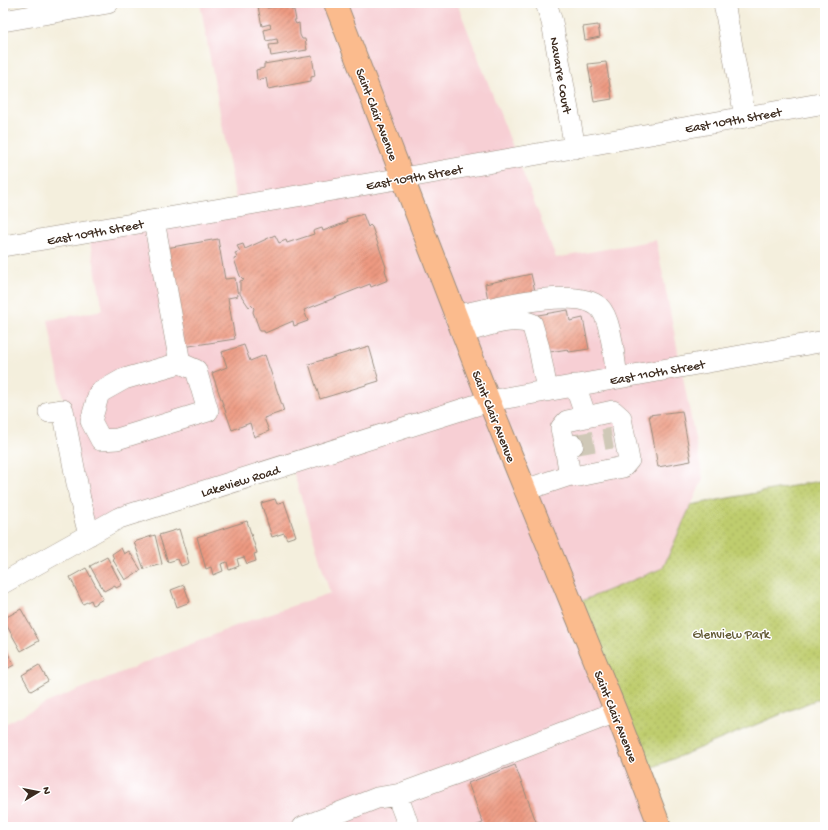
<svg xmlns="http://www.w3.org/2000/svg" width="828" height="830" font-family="'Gochi Hand',sans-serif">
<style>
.built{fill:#f7cfd4}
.park{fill:url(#park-dots);stroke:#7d7c46}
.building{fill:url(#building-hatch)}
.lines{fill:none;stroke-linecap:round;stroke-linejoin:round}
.minor-tunnel{stroke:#cfc8b7;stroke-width:21;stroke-dasharray:21 10;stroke-linecap:butt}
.minor-casing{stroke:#988c7e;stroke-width:22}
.major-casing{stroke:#988c7e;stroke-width:24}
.minor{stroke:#fff;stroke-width:21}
.major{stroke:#fbbb8d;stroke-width:22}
.labels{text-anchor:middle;stroke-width:3;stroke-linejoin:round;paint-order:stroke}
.street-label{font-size:13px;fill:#3b2a1e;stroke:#fff}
.park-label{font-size:13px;fill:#635b36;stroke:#fff}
</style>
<defs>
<pattern id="park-dots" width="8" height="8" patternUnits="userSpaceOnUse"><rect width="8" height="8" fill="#bfcd6e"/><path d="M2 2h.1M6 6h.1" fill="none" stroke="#a5b05f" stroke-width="1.8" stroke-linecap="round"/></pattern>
<pattern id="building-hatch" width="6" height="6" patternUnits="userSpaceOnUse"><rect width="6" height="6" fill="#ed9981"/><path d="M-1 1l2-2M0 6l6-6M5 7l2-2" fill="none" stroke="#c17d69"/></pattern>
</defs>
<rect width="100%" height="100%" fill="#fff"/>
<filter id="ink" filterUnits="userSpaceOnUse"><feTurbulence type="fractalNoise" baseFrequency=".025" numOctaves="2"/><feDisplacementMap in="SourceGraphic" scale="8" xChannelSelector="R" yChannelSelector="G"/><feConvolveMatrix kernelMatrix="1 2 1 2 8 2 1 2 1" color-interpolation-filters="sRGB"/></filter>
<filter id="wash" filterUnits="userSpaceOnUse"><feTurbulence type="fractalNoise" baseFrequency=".012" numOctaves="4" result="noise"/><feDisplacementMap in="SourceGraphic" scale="16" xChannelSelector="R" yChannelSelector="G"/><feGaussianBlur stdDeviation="0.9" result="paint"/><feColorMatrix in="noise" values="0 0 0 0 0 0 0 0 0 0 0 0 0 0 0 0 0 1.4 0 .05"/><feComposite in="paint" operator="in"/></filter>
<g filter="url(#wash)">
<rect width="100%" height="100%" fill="#f4efdd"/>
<path class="built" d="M 200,3 L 457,3 L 556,258 L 656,240 L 703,479 L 663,568 L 572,605 L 660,827 L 3,827 L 3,725 L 46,703 L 245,622 L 330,593 L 291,464 L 89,535 L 48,320 L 103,310 L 88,232 L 237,206 Z"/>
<path class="park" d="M 825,480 L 825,696 L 639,773 L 572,605 L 663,568 L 691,505 Z"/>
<g id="blocks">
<path class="building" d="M 287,4 L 291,10 L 294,10 L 296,20 L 294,20 L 296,24 L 299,23 L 300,35 L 302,39 L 305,39 L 307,50 L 271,56 L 269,45 L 278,44 L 277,39 L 266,41 L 264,30 L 271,28 L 270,24 L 262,26 L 258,7 L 267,6 L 267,8 Z
M 598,25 L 600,37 L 585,40 L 583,27 Z
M 312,56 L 315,76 L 311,77 L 311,81 L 268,89 L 266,78 L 257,80 L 256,70 L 264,68 L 264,64 Z
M 606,62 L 612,99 L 594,102 L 588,64 Z
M 363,214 L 368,227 L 370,225 L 372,227 L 386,267 L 385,270 L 388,280 L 371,287 L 370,284 L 304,310 L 308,321 L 294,326 L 293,321 L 265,333 L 264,331 L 260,331 L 253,312 L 254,308 L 251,305 L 249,307 L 240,294 L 240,281 L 244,280 L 240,276 L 234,259 L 237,258 L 235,253 L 240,251 L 237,246 L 243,244 L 245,249 L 275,235 L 279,243 L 286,240 L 287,243 L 314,234 L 313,231 L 322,228 L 323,231 L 347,222 L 346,219 Z
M 218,239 L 225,279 L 235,278 L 238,296 L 228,298 L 235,339 L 183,347 L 166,248 Z
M 531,274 L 536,295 L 489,305 L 485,284 Z
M 568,310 L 570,321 L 583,318 L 589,349 L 569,352 L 568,349 L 544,353 L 538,315 Z
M 244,345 L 250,361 L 265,355 L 284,411 L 264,418 L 269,431 L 254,437 L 250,423 L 232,430 L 212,373 L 227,367 L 222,352 Z
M 369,346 L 379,381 L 320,399 L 309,364 Z
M 682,411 L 691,461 L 658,467 L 649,415 Z
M 275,499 L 277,504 L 284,501 L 296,536 L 287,539 L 284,533 L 272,537 L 261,503 Z
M 247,521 L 257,553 L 254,554 L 256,561 L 247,564 L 244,557 L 237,559 L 239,566 L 229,570 L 227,562 L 221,564 L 223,571 L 213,575 L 211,567 L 206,569 L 197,537 Z
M 179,529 L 189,563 L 181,566 L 178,559 L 168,562 L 159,535 Z
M 155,535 L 162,564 L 144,569 L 134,542 Z
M 121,548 L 124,554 L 129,551 L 141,570 L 125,580 L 113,560 L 114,559 L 112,554 Z
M 107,557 L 122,585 L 116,588 L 115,585 L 104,591 L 90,566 Z
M 86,568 L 103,599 L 93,605 L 91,600 L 83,604 L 70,577 Z
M 184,585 L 190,602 L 177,607 L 171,590 Z
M 21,609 L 39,641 L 21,651 L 3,619 Z
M 3,644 L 14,665 L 3,671 Z
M 39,665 L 48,681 L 31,691 L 22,675 Z
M 515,765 L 538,827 L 472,827 L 483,823 L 468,783 Z"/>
</g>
</g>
<g filter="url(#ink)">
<use href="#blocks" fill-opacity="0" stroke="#988c7e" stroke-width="1"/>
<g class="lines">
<path class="minor-tunnel" d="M 573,445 L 612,438"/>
<g class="minor-casing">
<path id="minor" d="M 546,3 L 552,22 L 575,148
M 724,3 L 745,117
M 3,21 L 108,3
M 154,221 L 180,363
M 3,246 L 403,178 L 825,103
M 455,316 C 486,310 575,285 599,307 C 612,319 614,360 617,377
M 462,333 C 484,327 510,315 532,324 L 539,348 L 547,390
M 180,363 L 196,370 L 208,411 L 117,439 L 101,440 L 91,421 L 99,393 L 124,379 Z
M 49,412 L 63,410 L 80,499 L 89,535
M 565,447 L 561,428 L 567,421 L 586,417
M 570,475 L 579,476 L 623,467 L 629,460 L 621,418 L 613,411 L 586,417 L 575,385
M 525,490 L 570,475 L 565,447 L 573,445
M 3,583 L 119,518 L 489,401 L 825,341
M 397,795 L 409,827
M 303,827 L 377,798 L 397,795 L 463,771 L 616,712"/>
</g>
<g class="major-casing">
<path id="major" d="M 335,3 L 489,401 L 616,712 L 660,827"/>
</g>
<use href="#minor" class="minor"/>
<use href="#major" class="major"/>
</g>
</g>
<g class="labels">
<g class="street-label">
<text transform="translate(562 75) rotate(80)" y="5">Navarre Court</text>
<text transform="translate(378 114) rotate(69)" y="5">Saint Clair Avenue</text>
<text transform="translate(733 119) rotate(-10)" y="5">East 109th Street</text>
<text transform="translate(414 176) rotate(-10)" y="5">East 109th Street</text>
<text transform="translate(95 231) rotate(-10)" y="5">East 109th Street</text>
<text transform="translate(657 371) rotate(-10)" y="5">East 110th Street</text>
<text transform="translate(495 416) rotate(68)" y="5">Saint Clair Avenue</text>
<text transform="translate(240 480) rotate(-17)" y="5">Lakeview Road</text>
<text transform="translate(617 716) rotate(68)" y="5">Saint Clair Avenue</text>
</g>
<g class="park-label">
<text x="731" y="638">Glenview Park</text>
</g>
</g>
<rect width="828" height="830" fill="none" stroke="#fff" stroke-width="16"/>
<g transform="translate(38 792) rotate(80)" stroke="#ffffff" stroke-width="3" paint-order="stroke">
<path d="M0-3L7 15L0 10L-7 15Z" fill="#3b2a1e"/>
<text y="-6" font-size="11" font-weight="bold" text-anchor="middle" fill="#3b2a1e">N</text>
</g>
</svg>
